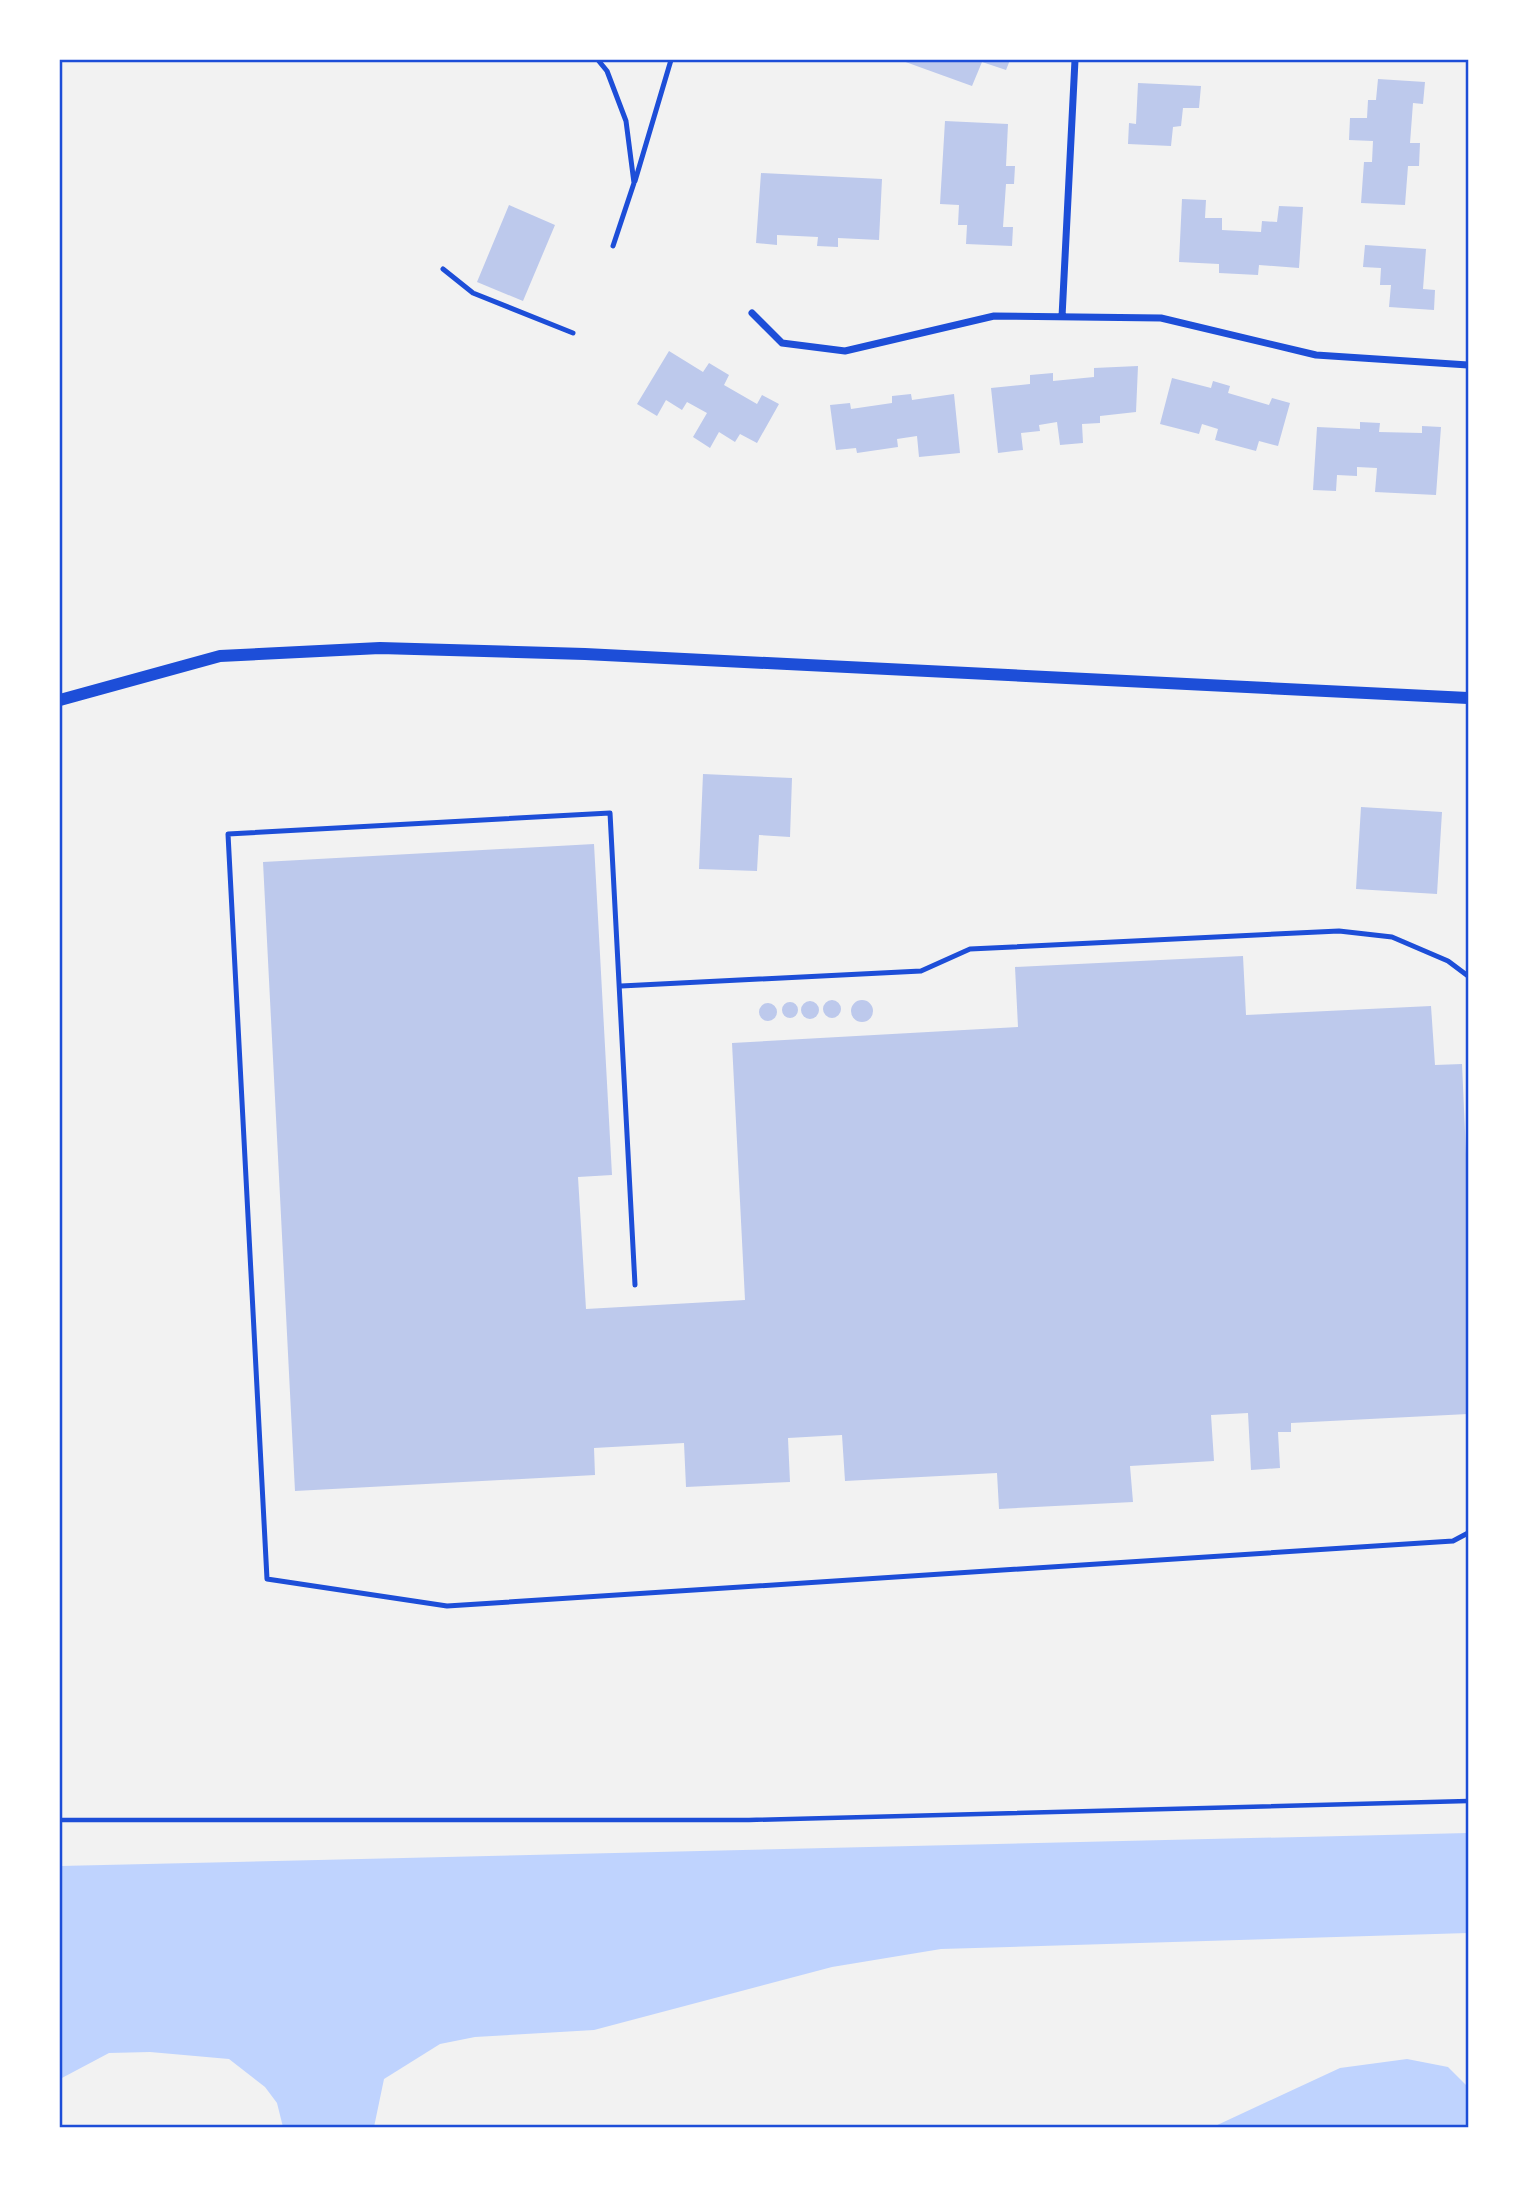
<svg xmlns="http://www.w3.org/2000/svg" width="1528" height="2187" font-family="'Times New Roman',serif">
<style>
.water{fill:#bfd3fe}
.building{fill:#bdc9ec}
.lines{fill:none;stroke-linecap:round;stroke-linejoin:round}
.path{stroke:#1d4ed8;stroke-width:4.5}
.service{stroke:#1d4ed8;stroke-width:5}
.minor{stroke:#1d4ed8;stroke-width:7}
.tertiary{stroke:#1d4ed8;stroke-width:12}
.neatline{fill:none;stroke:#1d4ed8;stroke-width:2.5}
</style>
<rect width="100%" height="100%" fill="#f2f2f2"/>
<path class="water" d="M 1468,1833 L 1468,1933 L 941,1949 L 832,1967 L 594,2030 L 475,2037 L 440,2044 L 384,2079 L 374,2127 L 283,2127 L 277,2103 L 265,2087 L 229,2059 L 150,2052 L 109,2053 L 60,2079 L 60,1866 Z
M 1407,2059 L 1448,2067 L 1468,2087 L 1468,2127 L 1213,2127 L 1340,2068 Z"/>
<path class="building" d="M 900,60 L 1010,60 L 1006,70 L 982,62 L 972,86 Z
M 1378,79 L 1425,82 L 1423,104 L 1413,103 L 1410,143 L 1420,143 L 1419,166 L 1408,166 L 1405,205 L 1361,203 L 1364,162 L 1372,162 L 1373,141 L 1349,140 L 1350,118 L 1367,118 L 1368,100 L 1376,100 Z
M 1138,83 L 1201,86 L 1199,108 L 1183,108 L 1181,126 L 1173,127 L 1171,146 L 1128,144 L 1129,123 L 1136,124 Z
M 945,121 L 1008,124 L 1006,166 L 1015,166 L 1014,184 L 1006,184 L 1003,227 L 1013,227 L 1012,246 L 966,244 L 967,225 L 958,225 L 959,205 L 940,204 Z
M 761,173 L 882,179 L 879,240 L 838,238 L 838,247 L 817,246 L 818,237 L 777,235 L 777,245 L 756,243 Z
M 1182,199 L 1206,200 L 1205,218 L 1222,218 L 1222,230 L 1261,232 L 1262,221 L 1277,222 L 1279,206 L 1303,207 L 1299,268 L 1259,265 L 1258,275 L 1219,273 L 1219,264 L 1179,262 Z
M 509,205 L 555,225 L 523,301 L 477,282 Z
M 1365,245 L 1426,249 L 1423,289 L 1435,290 L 1434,310 L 1389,307 L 1391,285 L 1380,285 L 1381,268 L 1363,267 Z
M 669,351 L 703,372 L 709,363 L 729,375 L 724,385 L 757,404 L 762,395 L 779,404 L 757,443 L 740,434 L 735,442 L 719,432 L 710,448 L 693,437 L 707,413 L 687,402 L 682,410 L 666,400 L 657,416 L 637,404 Z
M 1138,366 L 1136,412 L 1100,416 L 1100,423 L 1082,424 L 1083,443 L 1060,445 L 1057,422 L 1039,425 L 1040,431 L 1021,433 L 1023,450 L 998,453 L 991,388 L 1030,384 L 1030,375 L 1053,373 L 1053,381 L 1094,377 L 1094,368 Z
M 1172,378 L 1211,388 L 1213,381 L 1230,386 L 1228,393 L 1269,405 L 1272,398 L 1290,403 L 1278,446 L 1259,441 L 1256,451 L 1215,440 L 1218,429 L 1202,424 L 1199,434 L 1160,424 Z
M 911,394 L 912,400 L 954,394 L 960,453 L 919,457 L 917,436 L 897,439 L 898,447 L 857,453 L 856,448 L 836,450 L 830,405 L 850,403 L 851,409 L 892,403 L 892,396 Z
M 1360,422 L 1380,423 L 1379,432 L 1422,433 L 1422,426 L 1441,427 L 1436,495 L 1375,492 L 1377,468 L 1357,467 L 1357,476 L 1337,475 L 1336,491 L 1313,490 L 1317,427 L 1360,429 Z
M 703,774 L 792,778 L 790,837 L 759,835 L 757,871 L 699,869 Z
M 1361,807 L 1442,812 L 1437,894 L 1356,889 Z
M 594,844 L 612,1175 L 578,1177 L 586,1309 L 745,1300 L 732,1043 L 1018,1027 L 1015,967 L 1243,956 L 1246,1015 L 1431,1006 L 1435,1065 L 1462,1064 L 1468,1199 L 1468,1414 L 1291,1423 L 1291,1432 L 1278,1432 L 1280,1468 L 1251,1470 L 1248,1413 L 1211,1415 L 1214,1461 L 1130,1466 L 1133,1502 L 999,1509 L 997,1473 L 845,1481 L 842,1435 L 788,1438 L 790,1482 L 686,1487 L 684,1443 L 594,1448 L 595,1475 L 295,1491 L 263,862 Z
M823 1009a9 9 0 1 1 18 0a9 9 0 1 1-18 0Z
M851 1011a11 11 0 1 1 22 0a11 11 0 1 1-22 0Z
M801 1010a9 9 0 1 1 18 0a9 9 0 1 1-18 0Z
M782 1010a8 8 0 1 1 16 0a8 8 0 1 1-16 0Z
M759 1012a9 9 0 1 1 18 0a9 9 0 1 1-18 0Z"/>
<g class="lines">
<path class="path" d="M 60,1820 L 749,1820 L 1468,1801"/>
<path class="service" d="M 598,60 L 607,71 L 626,121 L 634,183 L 613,246
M 635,181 L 671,60
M 443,269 L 473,293 L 573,333
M 621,986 L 921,971 L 970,949 L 1339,931 L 1392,937 L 1448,961 L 1468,976
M 635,1285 L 610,813 L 228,834 L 267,1579 L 447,1606 L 1453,1541 L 1468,1533"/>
<path class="minor" d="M 752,313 L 782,343 L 845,351 L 994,316 L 1161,318 L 1316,355 L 1468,365
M 1062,317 L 1075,60"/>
<path class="tertiary" d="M 60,700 L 220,656 L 380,648 L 585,654 L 1468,698"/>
</g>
<rect width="1528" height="2187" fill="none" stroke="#ffffff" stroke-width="122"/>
<rect x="61" y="61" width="1406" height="2065" class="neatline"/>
</svg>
